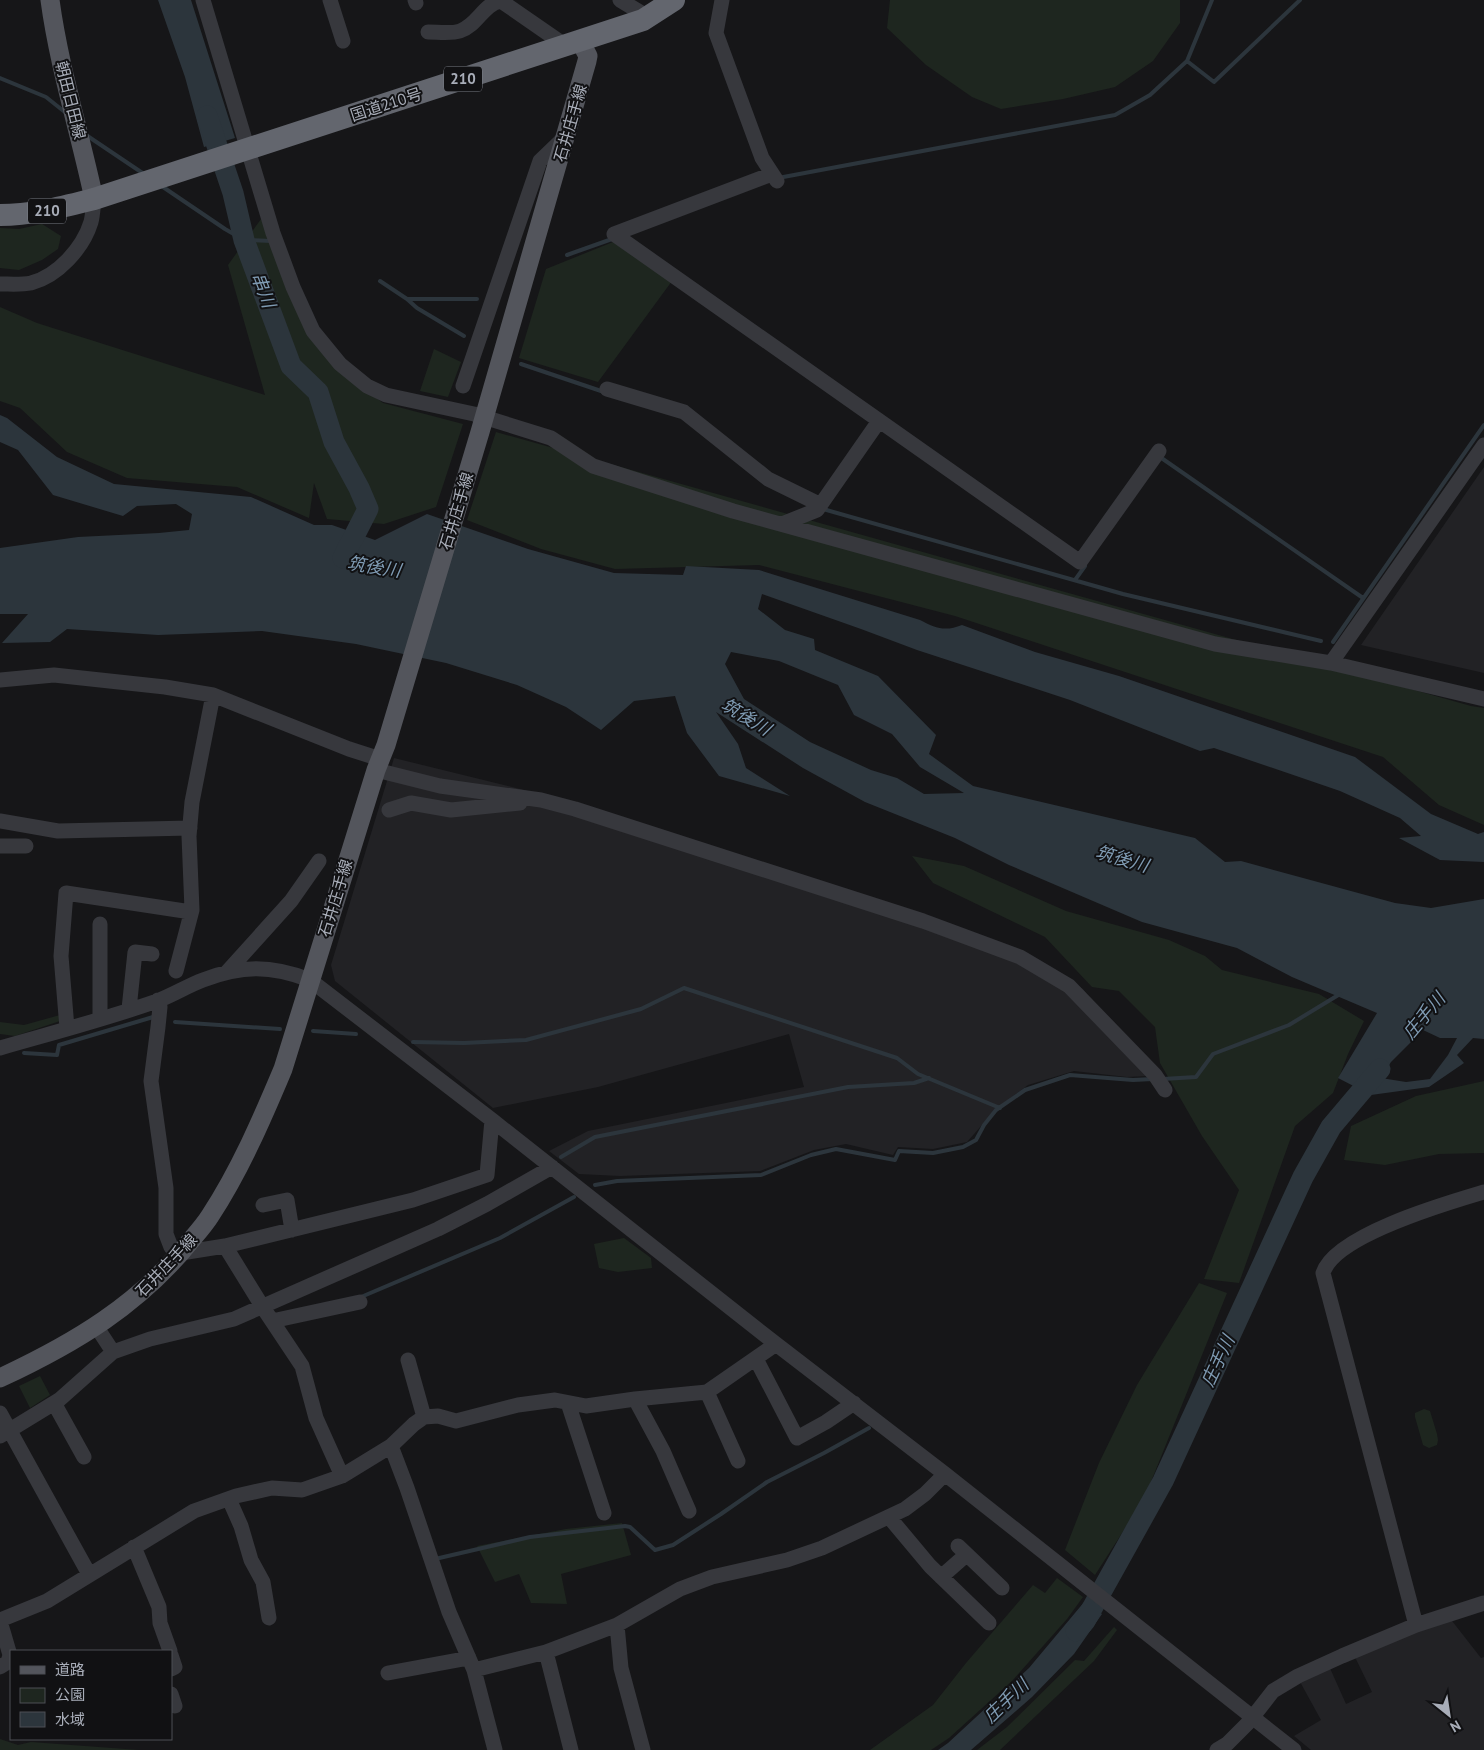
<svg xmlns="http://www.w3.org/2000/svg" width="1484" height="1750" font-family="'PT Sans','Noto Sans JP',sans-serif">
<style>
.built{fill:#222225}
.green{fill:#1e261f}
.water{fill:#2c353c;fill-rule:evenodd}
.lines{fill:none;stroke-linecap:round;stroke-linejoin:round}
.stream{stroke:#2c353c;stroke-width:4}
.river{stroke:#2c353c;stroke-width:21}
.minor{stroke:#37383d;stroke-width:15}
.major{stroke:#53555c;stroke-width:19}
.highway{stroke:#63666e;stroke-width:22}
.labels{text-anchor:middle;stroke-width:4;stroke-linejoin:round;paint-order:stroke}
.shield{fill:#111113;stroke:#7b7e86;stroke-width:1}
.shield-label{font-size:15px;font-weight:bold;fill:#a8adb8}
.street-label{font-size:16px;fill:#a8adb8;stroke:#111113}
.water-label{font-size:18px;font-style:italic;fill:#7f9bb3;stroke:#111113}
</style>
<rect width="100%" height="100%" fill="#161618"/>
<path class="built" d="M 1484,467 L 1484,673 L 1361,645 Z
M 394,758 L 532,792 L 1018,952 L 1083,989 L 1148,1076 L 1127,1077 L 1074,1071 L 1028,1085 L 996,1109 L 967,1142 L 933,1149 L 898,1147 L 893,1155 L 846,1144 L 814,1150 L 760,1171 L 620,1176 L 579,1174 L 549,1151 L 588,1131 L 804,1087 L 789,1034 L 598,1087 L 493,1108 L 335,981 L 331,965 Z
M 1449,1617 L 1481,1658 L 1484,1657 L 1484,1750 L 1311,1750 L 1294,1736 L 1321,1720 L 1299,1680 L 1329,1666 L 1346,1704 L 1372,1692 L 1354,1655 Z"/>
<path class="green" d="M 890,0 L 1180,0 L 1180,23 L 1153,61 L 1115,87 L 1063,99 L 1001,109 L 972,97 L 926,65 L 887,28 Z
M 261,219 L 331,364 L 383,403 L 463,424 L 436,507 L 384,524 L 327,519 L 314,483 L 309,518 L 237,487 L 127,478 L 67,452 L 20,408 L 0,401 L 0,307 L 37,323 L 265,395 L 228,265 Z
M 42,224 L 61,236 L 58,249 L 42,260 L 19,270 L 0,268 L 0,228 L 19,229 Z
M 613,242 L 672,281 L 598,382 L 519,358 L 546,269 Z
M 434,349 L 461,362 L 448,397 L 420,391 Z
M 496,432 L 1471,706 L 1484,708 L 1484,825 L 1439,805 L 1383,757 L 955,616 L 759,565 L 615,569 L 541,549 L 467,520 Z
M 912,856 L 964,866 L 1066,911 L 1169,940 L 1205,956 L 1222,970 L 1319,994 L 1364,1021 L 1348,1054 L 1333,1093 L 1295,1126 L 1239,1283 L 1204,1279 L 1239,1190 L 1202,1136 L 1160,1063 L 1155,1027 L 1119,991 L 1092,987 L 1045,937 L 933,883 Z
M 60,1015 L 60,1021 L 15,1036 L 0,1034 L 0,1022 L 24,1025 Z
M 1484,1081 L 1484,1153 L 1439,1154 L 1385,1165 L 1344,1160 L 1351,1126 L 1416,1096 Z
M 624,1238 L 651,1258 L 652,1268 L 618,1272 L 599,1268 L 594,1244 Z
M 1199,1283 L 1227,1293 L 1144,1499 L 1095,1575 L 1065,1550 L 1099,1463 L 1137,1385 Z
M 40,1376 L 50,1395 L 30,1408 L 19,1386 Z
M 1424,1409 L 1430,1411 L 1437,1434 L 1438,1440 L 1437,1445 L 1429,1448 L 1423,1445 L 1415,1417 L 1415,1413 Z
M 622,1523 L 631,1555 L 561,1574 L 567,1604 L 531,1603 L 519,1574 L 495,1582 L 477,1546 L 566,1529 Z
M 1057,1578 L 1083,1597 L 1067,1619 L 1012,1681 L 949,1738 L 931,1750 L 870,1750 L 933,1705 L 966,1663 L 1033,1585 L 1045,1593 Z
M 1114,1627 L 1117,1630 L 1094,1661 L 1000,1750 L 977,1750 L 1007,1727 L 1075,1660 L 1084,1661 Z
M 0,1739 L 18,1745 L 31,1742 L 139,1750 L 0,1750 Z"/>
<path class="water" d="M 158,0 L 191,0 L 235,138 L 204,147 L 185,77 Z
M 0,415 L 7,418 L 57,457 L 114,484 L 251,497 L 314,525 L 332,525 L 375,540 L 427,514 L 528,549 L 614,573 L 683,575 L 686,566 L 759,570 L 920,620 C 935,628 945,632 962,625 L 1035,652 L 1119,676 L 1355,757 L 1431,814 L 1478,834 L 1484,832 L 1484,862 L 1440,860 L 1399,838 L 1421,836 L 1400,818 L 1340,791 L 1214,748 L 1200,751 L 1070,700 L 917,650 L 861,629 L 762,594 L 758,609 L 785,630 L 814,639 L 815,650 L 878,676 L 936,735 L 929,754 L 973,786 L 1195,838 L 1225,862 L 1241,861 L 1395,903 L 1431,908 L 1484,899 L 1484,1039 L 1473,1038 L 1457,1055 L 1464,1063 L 1429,1087 L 1371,1095 L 1338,1078 L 1377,1013 L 1292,977 L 1237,948 L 1142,922 L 1009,865 L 955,838 L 865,802 L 803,768 L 716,712 L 738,744 L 746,768 L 790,796 L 719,776 L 687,733 L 675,696 L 634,701 L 601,730 L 566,707 L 517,685 L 446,663 L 356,644 L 262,631 L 158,635 L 67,629 L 50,642 L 2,643 L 28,614 L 0,614 L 0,548 L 78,537 L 159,533 L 189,530 L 192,514 L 176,504 L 137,506 L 123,516 L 53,495 L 18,450 L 0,442 ZM 731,652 L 779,661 L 838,685 L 854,715 L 892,734 L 920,767 L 964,793 L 924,794 L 897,778 L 871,770 L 810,742 L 744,699 L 725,664 ZM 1423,1030 L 1440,1038 L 1457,1038 L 1448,1055 L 1430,1079 L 1406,1082 L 1381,1078 L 1391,1062 Z
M 1085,1601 L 1102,1614 L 1074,1654 L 1032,1697 L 971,1750 L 938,1750 L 948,1743 L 1029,1668 Z"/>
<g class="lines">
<path class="stream" d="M 1187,61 L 1214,82 L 1300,0
M 0,78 L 46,97 L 66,113
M 86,135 L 144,174
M 778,178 L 1115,115 L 1150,95 L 1187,61 L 1212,0
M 160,185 L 225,229 L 244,240 L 272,241
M 567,255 L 612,239
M 380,281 L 407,299 L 417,308 L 464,336
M 407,299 L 477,299
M 521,364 L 604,392
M 1160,457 L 1363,598
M 823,509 L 1123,594 L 1321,641
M 1075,580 L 1085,566
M 1333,642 L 1484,425
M 175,1022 L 280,1029
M 313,1031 L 356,1034
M 413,1042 L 464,1043 L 526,1040 L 641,1009 L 684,988 L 897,1058 L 918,1074 L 1000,1108
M 24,1053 L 57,1055 L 59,1045 L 153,1017
M 1163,1079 L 1196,1077 L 1213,1054 L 1289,1025 L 1340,994
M 561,1157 L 595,1137 L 848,1087 L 914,1083 L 929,1078
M 595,1185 L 617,1181 L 761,1175 L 811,1155 L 836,1149 L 895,1160 L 899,1151 L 933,1153 L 963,1147 L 976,1140 L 984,1125 L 996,1110 L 1025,1090 L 1070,1075 L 1133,1080 L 1153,1079
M 361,1297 L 500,1238 L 574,1197
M 435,1559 L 530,1537 L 625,1526 L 630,1527 L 655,1550 L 673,1545 L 721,1514 L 767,1482 L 824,1453 L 869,1428"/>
<path class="river" d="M 207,116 L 233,193 L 244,240 L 291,366 L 318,392 L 334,442 L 359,488 L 368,509 L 343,558
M 1076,1631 L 1085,1621 L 1163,1481 L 1303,1177 L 1331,1127 L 1380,1069"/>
<path class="minor" d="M 203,0 L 273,233 L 293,287 L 313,331 L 340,364 L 367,386 L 386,395 L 474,414 L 551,438 L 593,466 L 733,511 L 1215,644 L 1331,663 L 1484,699
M 330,0 L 343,41
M 415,0 L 416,3
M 620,0 L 648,17
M 722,0 L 716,33 L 762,158 L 777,181
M 428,32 C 438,32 451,34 460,31 C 478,25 483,4 501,1 L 566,46
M 772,174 L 614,234 L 1080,562 L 1159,451
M 0,284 C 10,284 21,285 31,283 C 58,276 83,248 91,222 C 93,214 93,207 94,199
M 463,386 L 540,161 L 566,136
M 607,389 L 684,412 L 768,479 L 821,505
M 782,524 L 817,510 L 879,421
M 1331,663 L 1484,445
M 0,680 L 54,675 L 165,687 L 213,695 L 349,749 L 380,759
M 376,770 L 440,786 L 541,800 L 575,809 L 923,921 L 1020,957 L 1069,986 L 1155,1075 L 1165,1090
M 389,810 L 411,803 L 451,810 L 520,803
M 0,821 L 58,831 L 190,828
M 0,846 L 26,846
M 176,971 L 192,910 L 189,836 L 192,802 L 213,695
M 227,972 L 291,901 L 319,861
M 158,1000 L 160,1007 L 158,1027 L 151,1081 L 166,1188 L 166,1234 L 171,1247 L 181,1253 L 225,1246 L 413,1200 L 487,1175 L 492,1120
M 129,1009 L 135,952 L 152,954
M 100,1018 L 100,924
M 67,1028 L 61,956 L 66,893 L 191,912
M 0,1048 C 52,1033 106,1019 157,1001 C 173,995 187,986 203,980 C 242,965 271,965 310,980 L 492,1120 L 776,1344 L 945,1474 L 1294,1750
M 263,1205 L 287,1200 L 292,1230
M 225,1246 L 262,1306 L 302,1366 L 316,1418 L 342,1476
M 272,1321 L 360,1302
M 113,1352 L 150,1339 L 234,1319 L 438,1229 L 487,1204 L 552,1167
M 756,1359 L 797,1438 L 826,1422 L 854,1403
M 408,1360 L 424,1417
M 707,1392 L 738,1461
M 635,1399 L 663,1451 L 689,1511
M 54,1403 L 84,1457
M 568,1403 L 604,1513
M 0,1413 L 89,1574
M 0,1436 L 59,1400 L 113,1352 L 96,1326
M 391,1446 L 407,1488 L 449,1612 L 474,1670 L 495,1750
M 229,1499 L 241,1526 L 251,1560 L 263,1582 L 269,1618
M 889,1517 L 930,1566 L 989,1623
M 958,1546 L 1002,1588
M 134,1547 L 159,1607 L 160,1623 L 170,1651
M 941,1577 L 966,1555
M 0,1620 L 47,1601 L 194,1511 L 236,1496 L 272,1488 L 302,1490 L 342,1476 L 391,1446 L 414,1424 L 424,1417 L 438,1416 L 456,1421 L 518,1405 L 555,1400 L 586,1406 L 635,1399 L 707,1392 L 776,1344
M 0,1621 L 10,1655 L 8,1662 L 0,1667
M 617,1625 L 621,1668 L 643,1750
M 1416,1625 L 1323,1273 C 1335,1235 1447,1203 1484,1192
M 546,1652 L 571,1750
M 171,1655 L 175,1667 L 171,1669
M 474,1670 L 546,1652 L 617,1625 L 680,1589 L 712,1577 L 787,1560 L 822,1548 L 905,1509 L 925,1494 L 945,1474
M 388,1673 L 469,1658
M 171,1694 L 175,1706
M 1217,1750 L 1227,1744 L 1248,1723 L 1273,1691 L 1298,1676 L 1342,1656 L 1416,1625 L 1484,1603"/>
<path class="major" d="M 50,0 C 59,67 80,133 94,199
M 0,1378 C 75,1343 139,1305 192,1239 C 198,1232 205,1224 210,1216 C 240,1170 262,1119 283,1069 L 376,770 L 386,745 L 480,432 L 587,61 L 588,56 L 580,41"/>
<path class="highway" d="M 0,215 C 32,215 62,207 94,199 L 643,20 L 674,0"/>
</g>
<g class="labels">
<g class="shield">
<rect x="444" y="66.5" width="38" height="25" rx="4"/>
<rect x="28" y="198.5" width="38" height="25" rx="4"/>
</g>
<g class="shield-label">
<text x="463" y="84">210</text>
<text x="47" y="216">210</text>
</g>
<g class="street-label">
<text transform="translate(71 100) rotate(76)" y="6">朝田日田線</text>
<text transform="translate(386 104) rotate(-18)" y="6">国道210号</text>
<text transform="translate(570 123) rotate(-74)" y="6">石井庄手線</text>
<text transform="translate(456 511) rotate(-73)" y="6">石井庄手線</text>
<text transform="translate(335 898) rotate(-73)" y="6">石井庄手線</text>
<text transform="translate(166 1265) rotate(-46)" y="6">石井庄手線</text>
</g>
<g class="water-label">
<text transform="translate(263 290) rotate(69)" y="6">串川</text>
<text transform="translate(374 567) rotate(9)" y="6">筑後川</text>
<text transform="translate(746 717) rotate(31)" y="6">筑後川</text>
<text transform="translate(1122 859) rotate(16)" y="6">筑後川</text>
<text transform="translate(1424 1016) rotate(-50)" y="6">庄手川</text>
<text transform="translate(1218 1361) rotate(-65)" y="6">庄手川</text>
<text transform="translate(1006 1701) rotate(-44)" y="6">庄手川</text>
</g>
</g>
<rect x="10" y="1650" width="162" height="90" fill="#111113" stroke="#4d4f55"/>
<rect x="20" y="1666" width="25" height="8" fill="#53555c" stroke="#4d4f55"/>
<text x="55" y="1675" font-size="15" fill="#a8adb8">道路</text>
<rect x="20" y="1688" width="25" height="15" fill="#1e261f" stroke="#4d4f55"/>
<text x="55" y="1700" font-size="15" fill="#a8adb8">公園</text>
<rect x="20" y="1712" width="25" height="15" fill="#2c353c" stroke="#4d4f55"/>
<text x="55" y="1725" font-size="15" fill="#a8adb8">水域</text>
<g transform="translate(1449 1715) rotate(150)" stroke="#111113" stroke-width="4" paint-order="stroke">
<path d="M0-4L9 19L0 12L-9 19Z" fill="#a8adb8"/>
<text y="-8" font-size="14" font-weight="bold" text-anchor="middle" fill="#a8adb8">N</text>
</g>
</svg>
